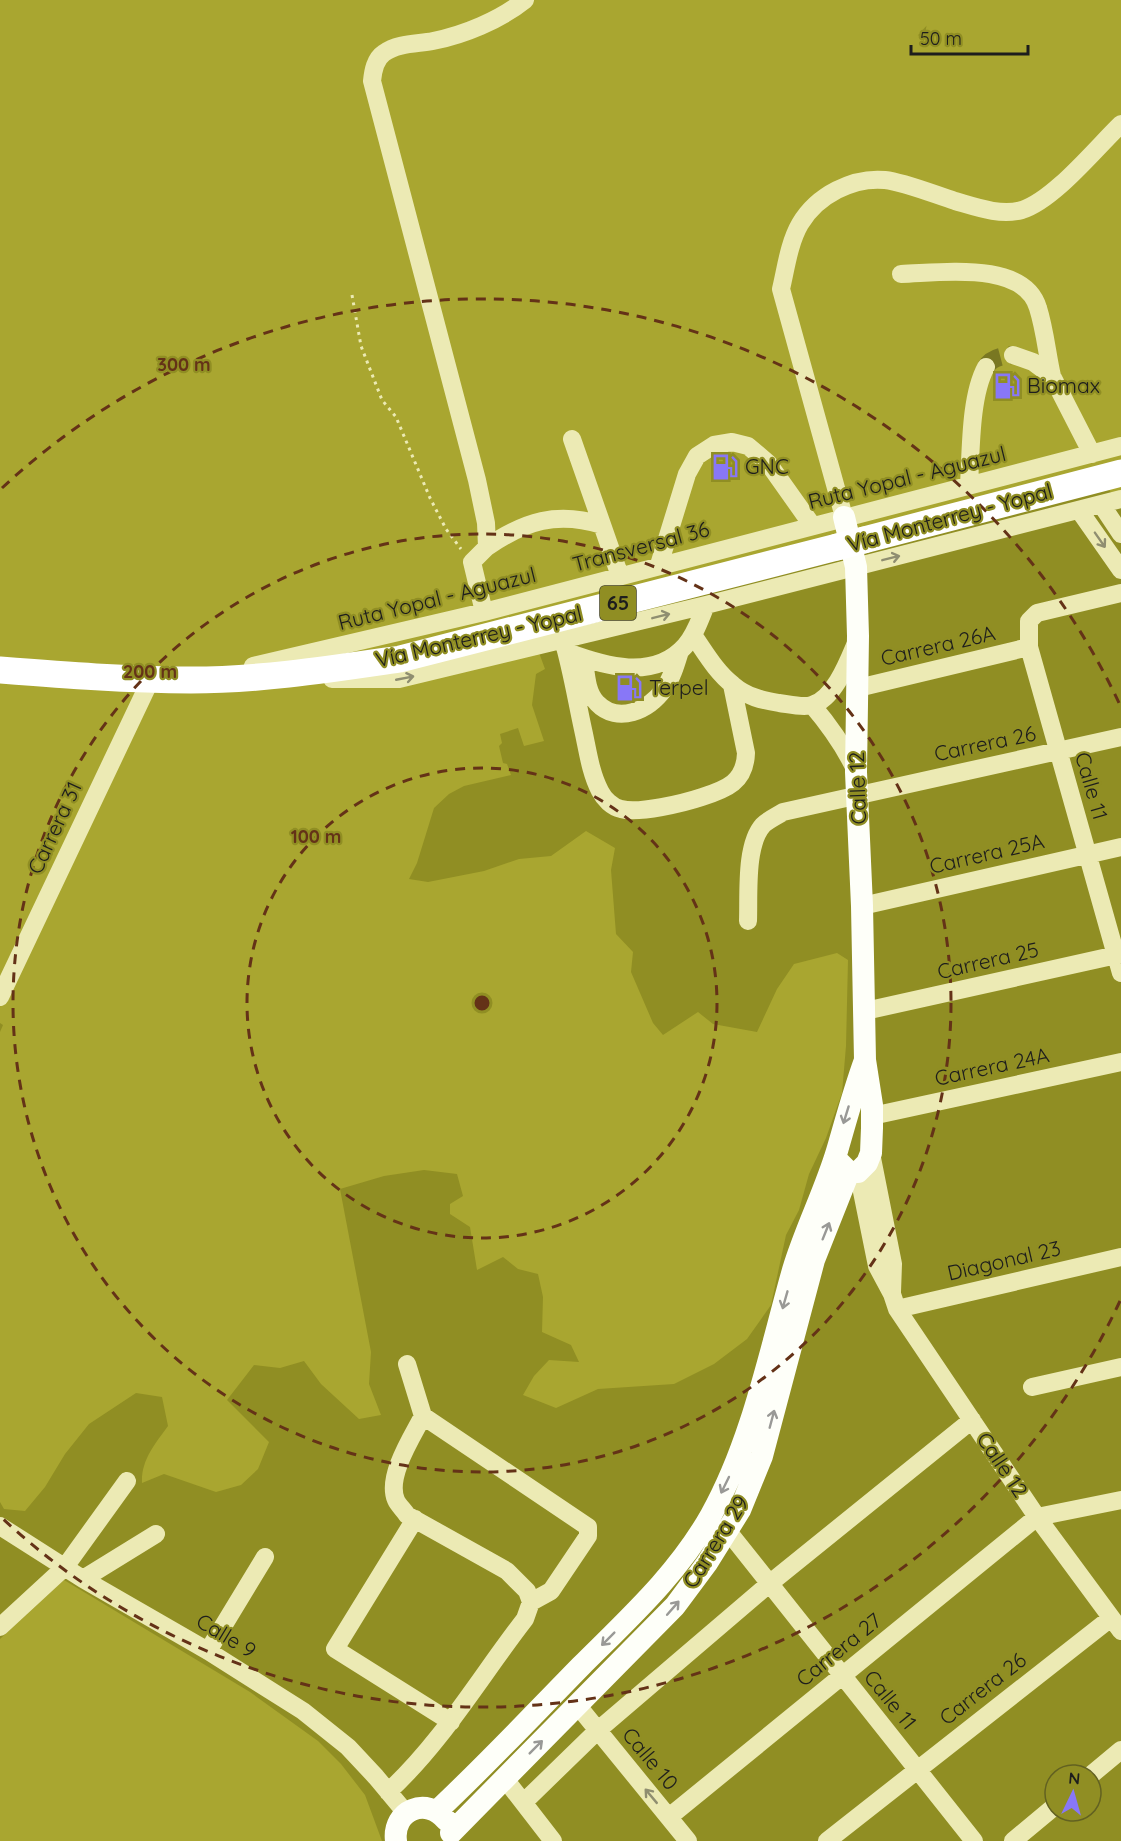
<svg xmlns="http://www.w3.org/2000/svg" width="1121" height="1841" font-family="Quicksand,sans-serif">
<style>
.green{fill:#a9a630}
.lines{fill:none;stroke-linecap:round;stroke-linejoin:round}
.minor-tunnel{stroke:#797722;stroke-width:18;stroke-dasharray:18 9;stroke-linecap:butt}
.path{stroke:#eceab4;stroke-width:3;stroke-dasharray:3 4.5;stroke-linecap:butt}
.minor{stroke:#eceab4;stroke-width:18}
.major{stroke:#fefff9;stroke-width:22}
.highway{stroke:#fff;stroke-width:27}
.highway-bridge{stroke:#fff;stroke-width:27}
.oneway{stroke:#8f8e70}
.oneway2{stroke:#999996}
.ring{fill:none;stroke:#643217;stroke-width:3;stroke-dasharray:10 8}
.labels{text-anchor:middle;stroke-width:4.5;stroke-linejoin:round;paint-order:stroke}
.shield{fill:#908e23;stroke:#403f1f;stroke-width:1.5}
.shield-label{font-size:20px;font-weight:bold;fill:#1d1d1d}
.poi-label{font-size:21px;fill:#1d1d1d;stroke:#908e23;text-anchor:start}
.street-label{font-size:21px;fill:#1d1d1d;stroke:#908e23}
.centre{fill:#643217;stroke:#908e23;stroke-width:3}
.ring-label{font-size:18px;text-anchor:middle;font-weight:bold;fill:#643217;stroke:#908e23;stroke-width:4.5;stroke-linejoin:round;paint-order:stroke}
</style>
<rect width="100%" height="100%" fill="#908e23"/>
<path class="green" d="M 0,0 L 1121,0 L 1121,508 L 1102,479 L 530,628 L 545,669 L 536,674 L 532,705 L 544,741 L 524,746 L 518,728 L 500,734 L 502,743 L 499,746 L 503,763 L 507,764 L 511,775 L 464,786 L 449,794 L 434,808 L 417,863 L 409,879 L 428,882 L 484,871 L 519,859 L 551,856 L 586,831 L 615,848 L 611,870 L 616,934 L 633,952 L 631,972 L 653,1023 L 663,1035 L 698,1012 L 713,1024 L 757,1032 L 777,989 L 794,964 L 837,953 L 848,960 L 846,1046 L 842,1093 L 826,1138 L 809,1174 L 799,1210 L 786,1235 L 771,1305 L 747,1339 L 714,1364 L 674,1384 L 598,1389 L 556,1408 L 523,1395 L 534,1376 L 549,1360 L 579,1362 L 571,1345 L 542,1332 L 543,1297 L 538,1274 L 518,1269 L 503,1257 L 477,1270 L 470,1227 L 450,1214 L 450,1204 L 463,1196 L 457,1174 L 424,1170 L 384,1176 L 340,1189 L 371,1352 L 369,1384 L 381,1415 L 359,1419 L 321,1384 L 304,1361 L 280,1368 L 254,1365 L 227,1400 L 269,1442 L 258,1469 L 241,1485 L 216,1492 L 164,1474 L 142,1483 C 141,1460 155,1444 168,1426 L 162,1397 L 136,1393 L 89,1424 L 65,1454 L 45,1487 L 25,1511 L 4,1509 L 0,1502 L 0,1032 L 3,1025 L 0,1023 Z
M 64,1580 L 250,1692 L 318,1741 L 341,1764 L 365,1795 L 382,1841 L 0,1841 L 0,1639 Z"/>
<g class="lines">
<path class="minor-tunnel" d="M 986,367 C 992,357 1003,356 1013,355"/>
<path class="path" d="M 352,295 L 361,346 L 382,400 L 396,417 L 430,498 L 446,529 L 461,549"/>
<path class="minor" d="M 901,274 C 940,273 1024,260 1038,308 C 1045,330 1047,354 1052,376
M 1013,355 L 1033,362 L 1052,376 L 1092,454
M 572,439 L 620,576
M 969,485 C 971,451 970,396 986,367
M 1101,504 L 1121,534
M 1079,510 L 1121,570
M 844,517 L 781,289 C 786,268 789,243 800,224 C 817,195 853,177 885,180 C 904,182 936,195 955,201 C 976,207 1000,216 1022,210 C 1054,200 1096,148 1121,124
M 487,547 C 525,521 557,511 602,525
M 659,565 L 687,474 L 697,456 L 714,445 L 732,442 L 748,446 L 768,463 L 812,525
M 1121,593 L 1037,613 L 1029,621 L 1029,647 L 1121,973
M 484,612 L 472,562 L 487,547 L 486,523 L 477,480 L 372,81 C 373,71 375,59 384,53 C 398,43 417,44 433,41 C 464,35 500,20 525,0
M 693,635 C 705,652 716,672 733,685 C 747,697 762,700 779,703 C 788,704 803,708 812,705 C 834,699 848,662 856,643
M 563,640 C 572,670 577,703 584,734 C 588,753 591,774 600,791 C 604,799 612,807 621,809 C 639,814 684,803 702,797 C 727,789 745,782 746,753 L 732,685
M 567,652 C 604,666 654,681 685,646 C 695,635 700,619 706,605
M 584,659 C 586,673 586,692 597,703 C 618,725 649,710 664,689 C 672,678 676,664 680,651
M 253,666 L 484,612 L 1121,446
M 332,679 L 399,679 L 706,605 L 1121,499
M 858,688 L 1029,647
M 812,705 C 830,726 844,746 856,771
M 862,906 L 1121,847
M 748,921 C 749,894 745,845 763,825 C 768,820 777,816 783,812 L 1121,737
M 0,997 L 151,679
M 865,1011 L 1121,954
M 872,1116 L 1121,1062
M 871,1153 L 893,1264 L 892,1292
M 858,1172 L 877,1266 L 892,1294 L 897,1309 L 1037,1517 L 1121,1631
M 897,1309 L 1121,1257
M 1032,1387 L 1121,1367
M 423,1416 L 588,1527 L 588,1536 L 551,1591 L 531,1602
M 415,1519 L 335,1649 L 451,1722
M 0,1526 L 83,1579 L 208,1651 L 303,1711 L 348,1747 L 376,1777 L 406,1813 L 398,1824
M 727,1530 L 974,1841
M 83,1579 L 156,1534
M 0,1627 L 65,1567 L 127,1481
M 208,1651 L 265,1557
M 578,1706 L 688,1841
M 1091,1775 L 1121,1750
M 505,1779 L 553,1841
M 388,1792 C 443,1741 480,1677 525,1619 L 531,1602 L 527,1591 L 507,1571 L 407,1515 C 404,1510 398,1505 396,1500 C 386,1477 412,1437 423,1416 L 407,1364
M 524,1802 L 597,1731 L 769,1584 L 972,1420
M 669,1817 L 1037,1517 L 1121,1500
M 827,1841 L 1111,1618
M 1013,1841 L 1055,1806"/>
<path class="major" d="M 840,1163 L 849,1172 L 858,1172 L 867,1163 L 871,1153 L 872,1128 L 872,1105 L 865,1060 L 862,906 L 856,772 L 858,636 L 856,567 L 844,517
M 437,1811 C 487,1764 533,1715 581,1666 C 628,1619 678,1574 711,1515 C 752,1442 770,1351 793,1270 C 805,1230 825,1191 837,1151 C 846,1120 854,1090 865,1060
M 451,1833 L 675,1606 L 707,1563 L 740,1510 L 762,1456 L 814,1260 L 849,1172
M 396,1841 C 392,1810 427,1796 446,1820"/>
<path class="highway" d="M 864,540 L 1121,473
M 0,670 C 64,675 128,680 191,680 C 261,680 331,669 400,659 L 837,547"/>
<path class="highway-bridge" d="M 837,547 L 864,540"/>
</g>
<defs><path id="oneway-shaft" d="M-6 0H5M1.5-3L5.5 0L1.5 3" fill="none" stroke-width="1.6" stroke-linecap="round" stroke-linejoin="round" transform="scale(1.5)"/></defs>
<g class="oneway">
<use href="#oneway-shaft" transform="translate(1100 540) rotate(55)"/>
<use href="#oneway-shaft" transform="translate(891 558) rotate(-14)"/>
<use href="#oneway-shaft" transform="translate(661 616) rotate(-14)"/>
<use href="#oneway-shaft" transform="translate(405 678) rotate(-11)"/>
<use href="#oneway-shaft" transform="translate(651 1796) rotate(-130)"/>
</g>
<g class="oneway2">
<use href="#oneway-shaft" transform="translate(846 1115) rotate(107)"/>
<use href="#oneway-shaft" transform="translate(826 1231) rotate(-68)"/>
<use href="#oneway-shaft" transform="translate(785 1300) rotate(106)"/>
<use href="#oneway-shaft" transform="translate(772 1419) rotate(-75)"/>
<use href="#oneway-shaft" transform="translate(725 1485) rotate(116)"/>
<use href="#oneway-shaft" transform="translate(673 1608) rotate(-49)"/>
<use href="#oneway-shaft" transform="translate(608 1639) rotate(135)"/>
<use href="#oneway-shaft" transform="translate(536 1747) rotate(-45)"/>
</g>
<g class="ring">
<circle cx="482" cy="1003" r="235"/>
<circle cx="482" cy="1003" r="469"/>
<path d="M1120 1301A704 704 0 0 1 2 1518M2 488A704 704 0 0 1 1120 705"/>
</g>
<defs>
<g id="fuel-bare" transform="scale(2.07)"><path d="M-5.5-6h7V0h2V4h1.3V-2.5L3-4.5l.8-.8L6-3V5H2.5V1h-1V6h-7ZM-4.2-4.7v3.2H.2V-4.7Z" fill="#8877f7" stroke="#908e23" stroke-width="2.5" paint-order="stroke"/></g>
</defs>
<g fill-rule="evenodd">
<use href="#fuel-bare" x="1007" y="386"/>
<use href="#fuel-bare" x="725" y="467"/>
<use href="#fuel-bare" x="629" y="688"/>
</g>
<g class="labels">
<rect class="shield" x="600" y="586" width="36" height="34" rx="4.5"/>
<g class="shield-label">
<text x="618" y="610">65</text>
</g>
<g class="poi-label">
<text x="1027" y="393">Biomax</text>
<text x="745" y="474">GNC</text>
<text x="649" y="695">Terpel</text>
</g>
<g class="street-label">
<text transform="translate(907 478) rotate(-14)" y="7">Ruta Yopal - Aguazul</text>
<text transform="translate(950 518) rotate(-15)" y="7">Vía Monterrey - Yopal</text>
<text transform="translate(641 547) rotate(-15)" y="7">Transversal 36</text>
<text transform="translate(437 599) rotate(-14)" y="7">Ruta Yopal - Aguazul</text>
<text transform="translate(479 637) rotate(-13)" y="7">Vía Monterrey - Yopal</text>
<text transform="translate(938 646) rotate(-13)" y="7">Carrera 26A</text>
<text transform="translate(985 744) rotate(-12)" y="7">Carrera 26</text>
<text transform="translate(1091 786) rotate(74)" y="7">Calle 11</text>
<text transform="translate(858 788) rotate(-92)" y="7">Calle 12</text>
<text transform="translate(55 828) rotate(-65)" y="7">Carrera 31</text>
<text transform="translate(987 854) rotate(-13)" y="7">Carrera 25A</text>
<text transform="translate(988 961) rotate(-13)" y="7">Carrera 25</text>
<text transform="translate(992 1067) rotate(-12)" y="7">Carrera 24A</text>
<text transform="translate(1004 1261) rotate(-13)" y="7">Diagonal 23</text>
<text transform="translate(1002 1465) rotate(56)" y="7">Calle 12</text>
<text transform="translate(716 1542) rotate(-58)" y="7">Carrera 29</text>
<text transform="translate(226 1636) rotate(31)" y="7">Calle 9</text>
<text transform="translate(839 1650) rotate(-39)" y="7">Carrera 27</text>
<text transform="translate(983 1689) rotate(-38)" y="7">Carrera 26</text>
<text transform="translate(890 1700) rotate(51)" y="7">Calle 11</text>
<text transform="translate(650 1759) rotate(50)" y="7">Calle 10</text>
</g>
</g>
<circle cx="482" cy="1003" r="9" class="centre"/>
<g class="ring-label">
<text x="184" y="371">300 m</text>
<text x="150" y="678">200 m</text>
<text x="316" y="843">100 m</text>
</g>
<g transform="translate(1073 1793) rotate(5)"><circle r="28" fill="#908e23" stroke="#626121" stroke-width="1.5"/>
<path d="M0-4.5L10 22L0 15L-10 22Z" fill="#8877f7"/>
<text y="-9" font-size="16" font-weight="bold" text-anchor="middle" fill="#1d1d1d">N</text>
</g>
<path d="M911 45v9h117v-9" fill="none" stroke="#1d1d1d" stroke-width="3"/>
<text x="920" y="45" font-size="18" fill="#1d1d1d" stroke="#908e23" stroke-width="4.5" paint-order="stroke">50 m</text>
</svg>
